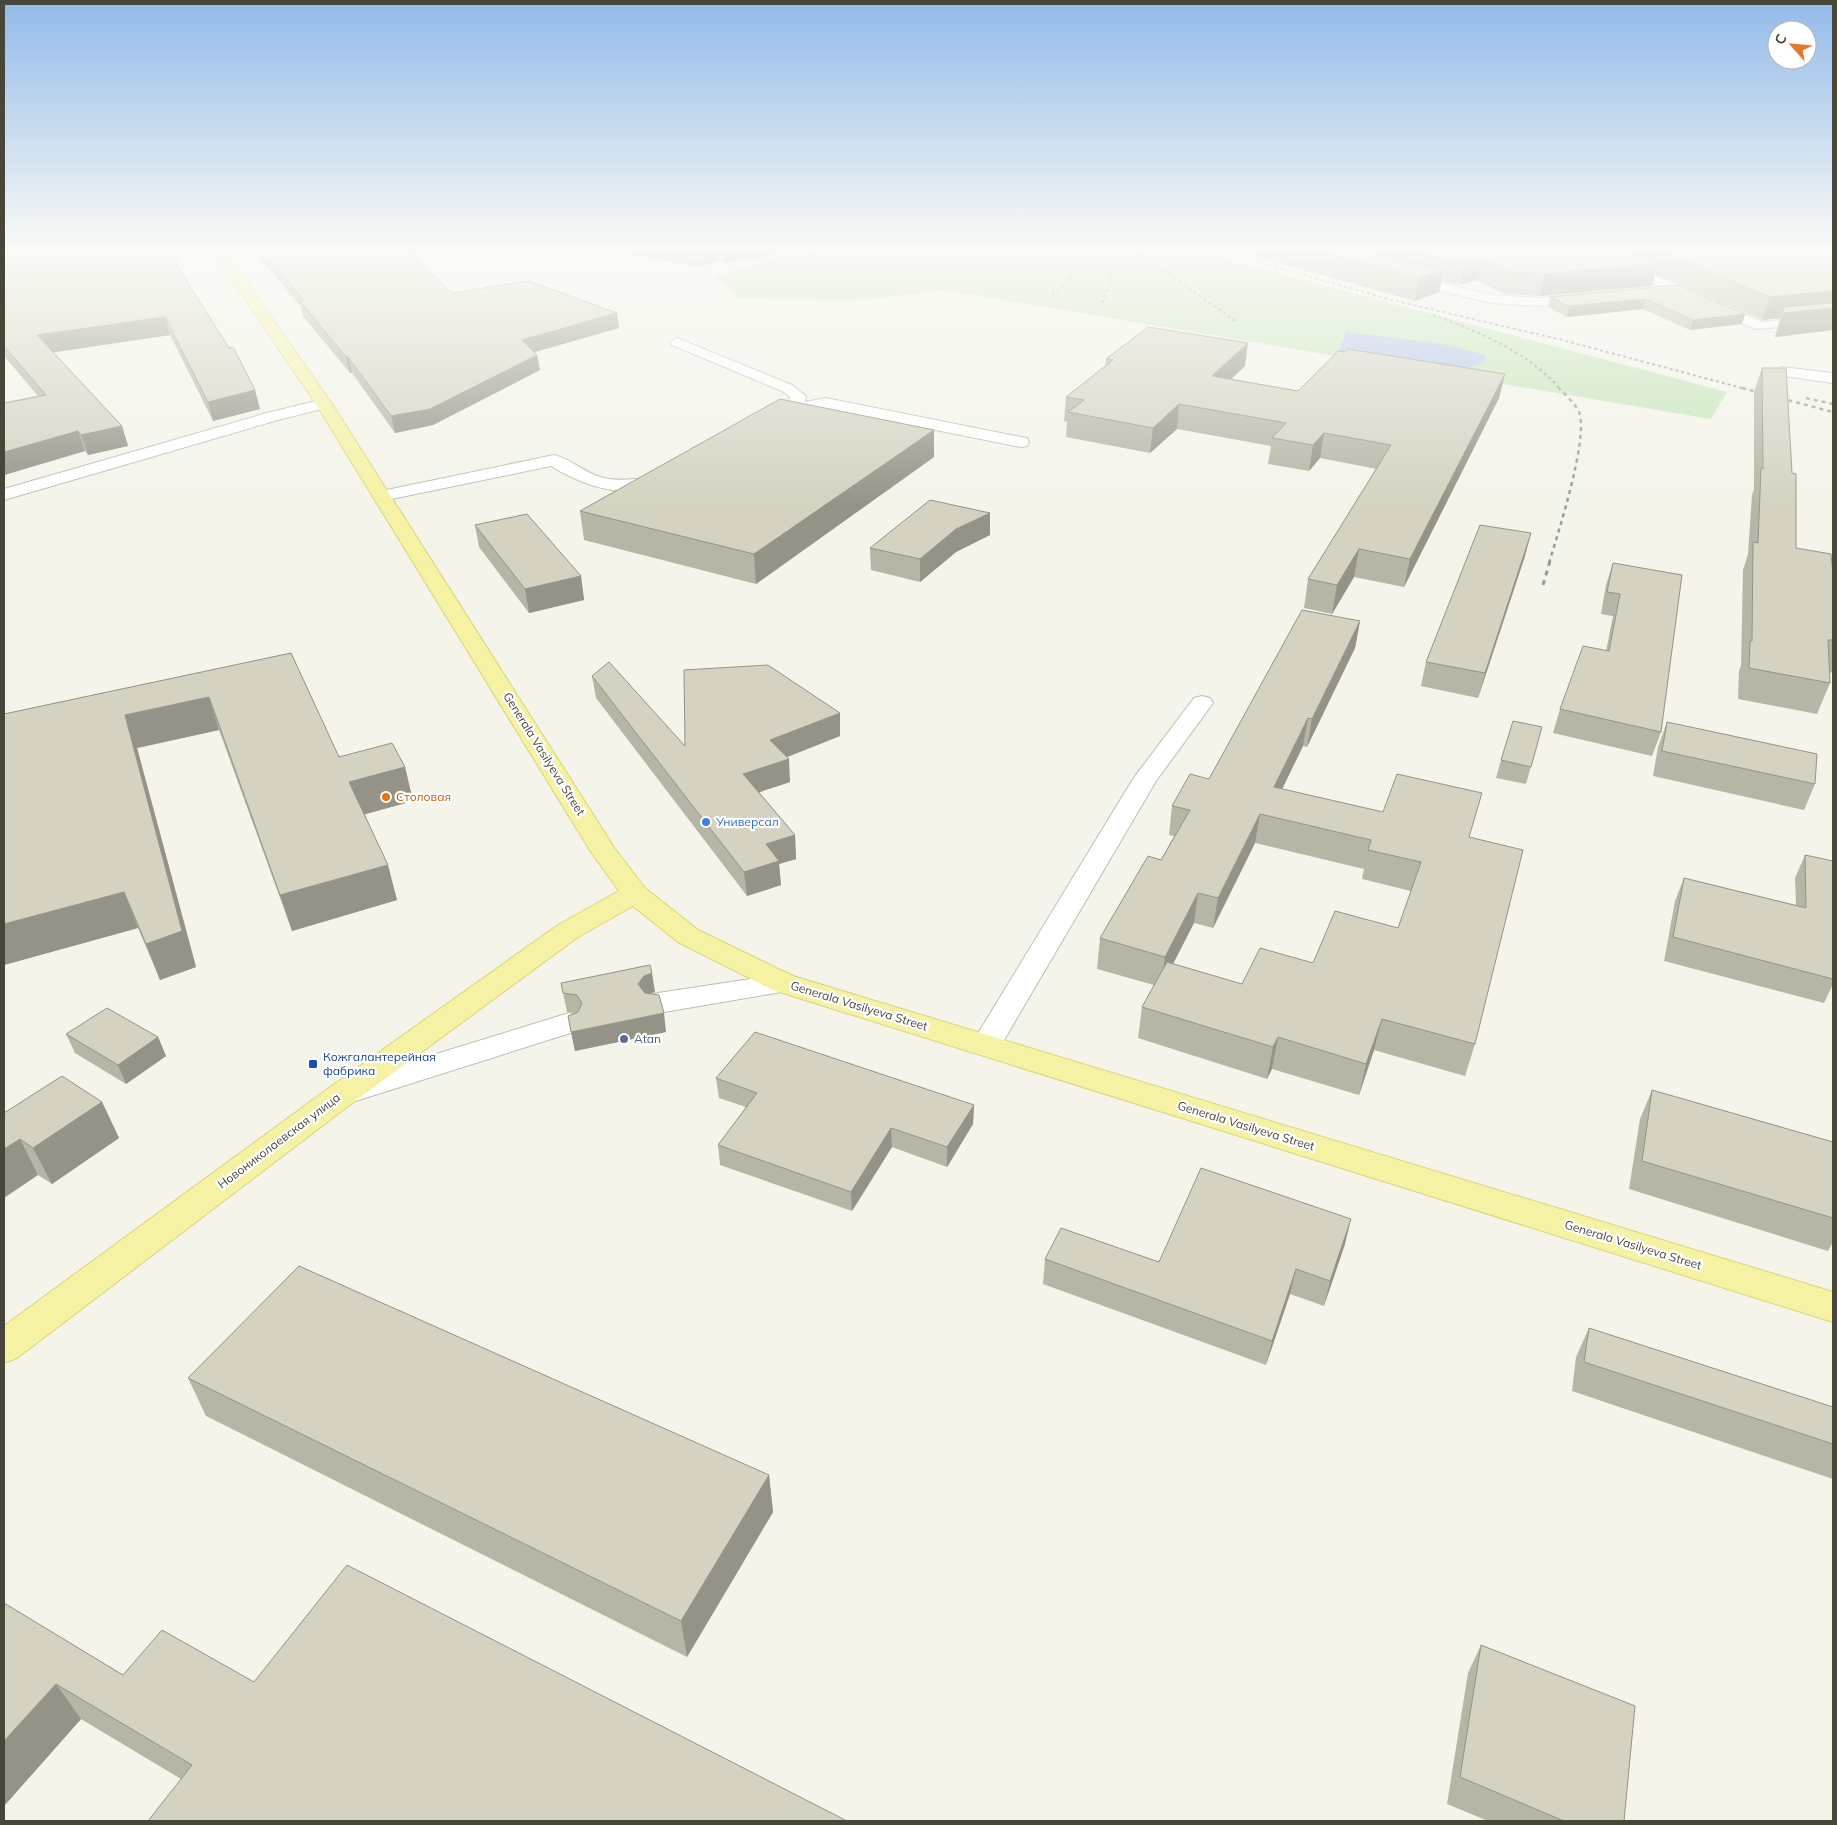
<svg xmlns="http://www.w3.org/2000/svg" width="1837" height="1825" font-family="Mulish,sans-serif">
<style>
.green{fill:#c5e4b8}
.water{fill:#aec3ea}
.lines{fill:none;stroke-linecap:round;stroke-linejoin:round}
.minor-casing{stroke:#bfbdae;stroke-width:2}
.major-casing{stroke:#d9d474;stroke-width:2}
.minor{fill:#fff;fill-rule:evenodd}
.major{fill:#f5f2a3;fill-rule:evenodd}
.rail-far2{stroke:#999;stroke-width:2;stroke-dasharray:3 3;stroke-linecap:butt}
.rail-far1{stroke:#999;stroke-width:2.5;stroke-dasharray:4 4;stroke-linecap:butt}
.rail{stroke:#999;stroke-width:3;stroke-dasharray:5 5;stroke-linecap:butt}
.wall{fill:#b7b5a6;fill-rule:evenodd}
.shaded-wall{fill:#959387}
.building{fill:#d5d2c1;stroke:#959387}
.food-dot{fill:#e8710a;stroke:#fff;stroke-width:2}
.shop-dot{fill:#3f7fe0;stroke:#fff;stroke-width:2}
.service-dot{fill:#5c6f8a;stroke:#fff;stroke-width:2}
.transit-dot{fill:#1a4fb4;stroke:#fff;stroke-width:2}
.labels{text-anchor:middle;stroke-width:4.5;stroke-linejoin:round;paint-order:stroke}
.street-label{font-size:12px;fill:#484639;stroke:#fff}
.food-label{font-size:12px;fill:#c56008;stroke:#fff;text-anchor:start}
.shop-label{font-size:12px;fill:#366cbe;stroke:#fff;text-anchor:start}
.service-label{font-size:12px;fill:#4e5e75;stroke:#fff;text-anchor:start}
.transit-label{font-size:12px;fill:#164399;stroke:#fff;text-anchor:start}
</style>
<rect width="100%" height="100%" fill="#f4f4eb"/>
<path class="green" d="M 808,250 L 1191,250 L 1727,392 L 1711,419 L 943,290 L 852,301 L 738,298 L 713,276 Z"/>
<path class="water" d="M 1346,332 L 1444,344 L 1485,355 L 1485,362 L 1464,370 L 1339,352 Z"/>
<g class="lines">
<g class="minor-casing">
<path id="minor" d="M 1580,250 L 1597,250 L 1762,322 L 1833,315 L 1833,323 L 1755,329 Z
M 1403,274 L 1492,295 L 1540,298 L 1587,294 L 1594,298 L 1587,302 L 1540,306 L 1492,303 L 1398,281 L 1396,278 Z
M 677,338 L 792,385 L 806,396 L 805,402 L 826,398 L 1021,437 L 1027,438 L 1029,442 L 1027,446 L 1021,447 L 826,408 L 799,412 L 773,427 L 761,427 L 759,424 L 761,421 L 788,406 L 790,397 L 782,391 L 672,345 L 670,342 Z
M 1782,367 L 1833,373 L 1833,383 L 1777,375 L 1774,372 L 1777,369 Z
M 324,399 L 330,401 L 332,404 L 330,407 L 278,420 L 4,500 L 4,489 L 267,413 Z
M 554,455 C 572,459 585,474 604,478 C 624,483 646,475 666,480 L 669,484 L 666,488 C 625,498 586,488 551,466 L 382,501 L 376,500 L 373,496 L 376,492 L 382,491 Z
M 1202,696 L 1210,698 L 1213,703 L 1156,781 L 997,1052 L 986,1055 L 975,1052 L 971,1045 L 1133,779 L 1194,698 Z
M 783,974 L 793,976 L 798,983 L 793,990 L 658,1013 L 648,1010 L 643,1003 L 648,996 L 658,993 Z
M 569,1013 L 580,1016 L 584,1023 L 580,1030 L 343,1105 L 332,1102 L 327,1094 L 332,1086 Z"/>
</g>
<g class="major-casing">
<path id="major" d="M 212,250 L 224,250 L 332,404 L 615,849 L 645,888 L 698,930 L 793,976 L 1833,1292 L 1833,1322 L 773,990 L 678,942 L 633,906 L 578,937 L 351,1104 L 17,1358 L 4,1363 L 4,1326 L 329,1088 L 558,925 L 619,891 L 591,852 L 316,404 Z"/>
</g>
<use href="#minor" class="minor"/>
<use href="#major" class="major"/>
<path class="rail-far2" d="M 1135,250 L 1237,322
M 1217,250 L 1388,299 L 1562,340 L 1746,389
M 801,258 L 840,250
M 1052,295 C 1069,282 1079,271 1082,250
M 1102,303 L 1111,280 L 1104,250
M 1433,315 C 1479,332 1527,351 1560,389"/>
<path class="rail-far1" d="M 1742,388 L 1833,412
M 1806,398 L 1833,404
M 1549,563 C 1558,533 1589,438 1579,412 C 1575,403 1565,395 1559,388"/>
<path class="rail" d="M 1543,585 L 1550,561"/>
</g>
<path class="wall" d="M 4,250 L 178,263 L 180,271 L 260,409 L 213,421 L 170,335 L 53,352 L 122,426 L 128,446 L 88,455 L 85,451 L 4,475 L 4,403 L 38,396 L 4,356 Z
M 258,250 L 449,250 L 412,255 L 452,293 L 617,313 L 619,328 L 535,352 L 537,355 L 540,370 L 433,425 L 395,433 L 352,373 L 350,373 L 303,316 L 301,307 L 260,258 Z
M 598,250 L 800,250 L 724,263 L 718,260 L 701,267 Z
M 1232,250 L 1833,250 L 1833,330 L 1775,337 L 1780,318 L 1762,320 L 1655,274 L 1652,286 L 1540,296 L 1504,294 L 1476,280 L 1460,285 L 1442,281 L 1439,292 L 1415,301 Z
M 1677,285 L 1745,314 L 1742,324 L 1690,330 L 1643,309 L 1567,317 L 1548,307 L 1550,297 Z
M 1106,359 L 1245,366 L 1231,379 L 1298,391 L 1505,374 L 1499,398 L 1404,587 L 1354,577 L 1332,614 L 1304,608 L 1308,579 L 1377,469 L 1320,458 L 1309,471 L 1268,464 L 1271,446 L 1177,429 L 1150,453 L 1066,437 L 1067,422 L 1064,421 L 1066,397 L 1105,366 Z
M 1762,368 L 1796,548 L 1833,574 L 1833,673 L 1829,672 L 1830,683 L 1817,714 L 1738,699 L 1739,671 L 1741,666 L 1743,570 L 1748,554 L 1752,495 L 1754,489 L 1754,392 Z
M 934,457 L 756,584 L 584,540 L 580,511 Z
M 990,513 L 990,535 L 956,552 L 920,582 L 871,570 L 870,548 Z
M 475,525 L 581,576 L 584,600 L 529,613 L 479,547 Z
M 1525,556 L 1478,698 L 1421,686 L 1426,662 Z
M 1613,563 L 1661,732 L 1652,756 L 1553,733 L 1560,709 L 1606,651 L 1613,616 L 1601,614 L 1606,585 Z
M 1360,621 L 1355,648 L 1307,747 L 1303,746 L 1282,789 L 1470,838 L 1475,1044 L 1465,1076 L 1374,1050 L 1359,1095 L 1272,1069 L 1267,1079 L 1138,1038 L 1142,1007 L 1154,985 L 1097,969 L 1100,938 L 1161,860 L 1174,836 L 1169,835 L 1172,806 L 1209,779 ZM 1255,843 L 1364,869 L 1362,879 L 1411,891 L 1398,928 L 1313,963 L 1242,984 L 1173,964 L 1194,923 L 1213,928 Z
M 291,653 L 339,757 L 405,767 L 413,801 L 365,814 L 397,900 L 292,931 L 219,730 L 137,748 L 196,967 L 160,980 L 138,928 L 4,965 L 4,714 Z
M 592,676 L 685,746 L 840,713 L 840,736 L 787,757 L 790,782 L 759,792 L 795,835 L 796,859 L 779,864 L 781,885 L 747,896 L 596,698 Z
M 1667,722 L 1815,784 L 1804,810 L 1653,776 L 1658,747 Z
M 1542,727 L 1526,784 L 1496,778 L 1501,760 Z
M 1805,855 L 1833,861 L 1833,984 L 1824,1003 L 1664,961 L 1675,901 L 1684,878 L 1796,905 L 1795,878 Z
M 561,983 L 655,992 L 650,994 L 666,1032 L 575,1051 L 568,1016 L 575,1013 L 567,1012 Z
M 66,1034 L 158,1037 L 166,1056 L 126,1084 L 75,1053 Z
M 716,1078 L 974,1105 L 973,1124 L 947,1167 L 892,1147 L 852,1211 L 720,1165 L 718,1145 L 746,1107 L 719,1098 Z
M 1652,1090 L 1833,1142 L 1833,1242 L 1828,1251 L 1629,1189 L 1640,1119 Z
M 102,1102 L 119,1138 L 52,1184 L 38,1175 L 4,1113 Z
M 1345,1244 L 1324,1306 L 1290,1294 L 1266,1365 L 1043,1284 L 1045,1259 L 1159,1262 Z
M 1589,1328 L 1833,1407 L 1833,1479 L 1572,1391 L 1576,1357 Z
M 188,1378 L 769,1475 L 773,1512 L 687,1657 L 206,1416 Z
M 4,1603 L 123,1675 L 254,1682 L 847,1821 L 181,1779 L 81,1719 L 4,1806 Z
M 1481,1645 L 1624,1821 L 1488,1821 L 1447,1804 L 1468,1673 Z"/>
<path class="shaded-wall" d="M 401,250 L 449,250 L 402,257 Z
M 709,250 L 717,250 L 718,260 L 701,267 L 700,254 Z
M 723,250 L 800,250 L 724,263 Z
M 1481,258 L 1476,280 L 1460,285 L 1465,264 Z
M 1658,264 L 1652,286 L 1540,296 L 1545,274 Z
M 1444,270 L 1439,292 L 1415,301 L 1419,278 Z
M 1833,291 L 1833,330 L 1775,337 L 1783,313 L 1784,307 L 1780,318 L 1762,320 L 1770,297 Z
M 1646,299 L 1643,309 L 1567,317 L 1569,306 Z
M 617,313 L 619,328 L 524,355 L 522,340 Z
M 1745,314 L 1742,324 L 1690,330 L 1693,320 Z
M 165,317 L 170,335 L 43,354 L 37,335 Z
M 1248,343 L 1245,366 L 1209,400 L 1212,376 Z
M 537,355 L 540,370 L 433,425 L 395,433 L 391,416 Z
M 346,357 L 348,357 L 352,373 L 350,373 Z
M 1505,374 L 1499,398 L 1404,587 L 1410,559 Z
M 255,390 L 260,409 L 213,421 L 208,402 Z
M 1179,404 L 1177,429 L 1150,453 L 1153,428 Z
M 122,426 L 128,446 L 88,455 L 81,435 Z
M 934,430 L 934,457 L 756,584 L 754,554 Z
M 78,431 L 85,451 L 4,475 L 4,452 Z
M 1324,433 L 1320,458 L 1309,471 L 1313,445 Z
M 990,513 L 990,535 L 956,552 L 920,582 L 920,559 L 956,529 Z
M 1531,533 L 1525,556 L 1478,698 L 1485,673 Z
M 1359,549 L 1354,577 L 1332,614 L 1337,585 Z
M 581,576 L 584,600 L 529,613 L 525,589 Z
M 1360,621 L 1355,648 L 1307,747 L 1312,719 Z
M 209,697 L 219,730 L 137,748 L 196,967 L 160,980 L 146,944 L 125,715 Z
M 840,713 L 840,736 L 772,763 L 770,740 Z
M 1308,718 L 1303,746 L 1269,816 L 1274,787 Z
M 789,759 L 790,782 L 745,797 L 743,774 Z
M 405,767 L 413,801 L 359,816 L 349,782 Z
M 1260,814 L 1255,843 L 1213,928 L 1218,898 Z
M 795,835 L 796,859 L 779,864 L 781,885 L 747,896 L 744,872 L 766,844 Z
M 388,865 L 397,900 L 292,931 L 280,895 Z
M 124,892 L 138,928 L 4,965 L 4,924 Z
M 1198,893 L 1194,923 L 1161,987 L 1165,957 Z
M 652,973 L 655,992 L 646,995 L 638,984 L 644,976 Z
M 664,1013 L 666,1032 L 575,1051 L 571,1032 Z
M 1382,1019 L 1374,1050 L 1359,1095 L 1366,1064 Z
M 158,1037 L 166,1056 L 126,1084 L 118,1065 Z
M 1278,1037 L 1272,1069 L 1267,1079 L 1273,1047 Z
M 102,1102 L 119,1138 L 52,1184 L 33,1148 Z
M 974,1105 L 973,1124 L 947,1167 L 947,1147 Z
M 891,1128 L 892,1147 L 852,1211 L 851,1192 Z
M 20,1139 L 38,1175 L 4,1198 L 4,1149 Z
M 1351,1219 L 1345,1244 L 1324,1306 L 1330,1281 Z
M 1296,1269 L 1290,1294 L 1266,1365 L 1272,1341 Z
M 769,1475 L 773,1512 L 687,1657 L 681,1621 Z
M 56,1684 L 81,1719 L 4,1806 L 4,1741 Z"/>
<path class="building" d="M 4,250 L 169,250 L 178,263 L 176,264 L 229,348 L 233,347 L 255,390 L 208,402 L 165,317 L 37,335 L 122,426 L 81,435 L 78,431 L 4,452 L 4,403 L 46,395 L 4,346 Z
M 262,250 L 407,250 L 452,293 L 529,281 L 617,313 L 522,340 L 537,355 L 430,409 L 391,416 L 348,357 L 346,357 L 300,301 L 304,300 Z
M 678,250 L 709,250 L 700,254 Z
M 1313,250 L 1361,250 L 1381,256 L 1444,270 L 1419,278 Z
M 1405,250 L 1628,250 L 1658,264 L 1545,274 L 1509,272 L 1481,258 L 1465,264 Z
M 1657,250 L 1833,250 L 1833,291 L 1770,297 Z
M 1677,285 L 1745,314 L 1693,320 L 1646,299 L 1569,306 L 1550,297 Z
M 1833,303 L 1833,308 L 1783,313 L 1784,307 Z
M 1148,327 L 1248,343 L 1212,376 L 1298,391 L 1338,351 L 1345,352 L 1348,349 L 1505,374 L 1410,559 L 1359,549 L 1337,585 L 1308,579 L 1391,445 L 1324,433 L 1313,445 L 1272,438 L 1286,423 L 1179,404 L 1153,428 L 1068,412 L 1084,400 L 1066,397 L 1113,360 L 1106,359 Z
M 1762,368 L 1786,368 L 1792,473 L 1796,474 L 1796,548 L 1831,554 L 1833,574 L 1833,640 L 1828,640 L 1830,683 L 1749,668 L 1750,641 L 1752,641 L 1753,542 L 1758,543 L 1761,468 L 1763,469 Z
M 780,399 L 934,430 L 754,554 L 580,511 Z
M 930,500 L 990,513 L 956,529 L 920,559 L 870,548 Z
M 527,514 L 581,576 L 525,589 L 475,525 Z
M 1480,525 L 1531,533 L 1485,673 L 1426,662 Z
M 1613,563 L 1682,575 L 1661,732 L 1560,709 L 1583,646 L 1609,651 L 1620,594 L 1607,592 Z
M 1302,610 L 1360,621 L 1312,719 L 1308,718 L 1274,787 L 1383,812 L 1397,774 L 1482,793 L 1469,837 L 1523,850 L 1475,1044 L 1382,1019 L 1366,1064 L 1278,1037 L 1273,1047 L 1142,1007 L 1167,962 L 1242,984 L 1260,948 L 1313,963 L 1335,911 L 1398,928 L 1421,862 L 1368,850 L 1371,840 L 1260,814 L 1218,898 L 1198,893 L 1165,957 L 1100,938 L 1148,856 L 1161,860 L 1190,810 L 1172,806 L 1190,774 L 1209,779 Z
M 291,653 L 339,757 L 392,743 L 405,767 L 349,782 L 388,865 L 280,895 L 209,697 L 125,715 L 182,931 L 146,944 L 124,892 L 4,924 L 4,714 Z
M 609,662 L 685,746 L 684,670 L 768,665 L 840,713 L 770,740 L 789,759 L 743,774 L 795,835 L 766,844 L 779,861 L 744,872 L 592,676 Z
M 1513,721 L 1542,727 L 1531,767 L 1501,760 Z
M 1667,722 L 1817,754 L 1815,784 L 1662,751 Z
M 1805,855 L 1833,861 L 1833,979 L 1673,937 L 1684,878 L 1806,908 Z
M 650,965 L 652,973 L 644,976 L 638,984 L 645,993 L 659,995 L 664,1013 L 571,1032 L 568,1016 L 578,1012 L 582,1003 L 577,995 L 563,993 L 561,983 Z
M 107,1008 L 158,1037 L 118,1065 L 66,1034 Z
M 755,1032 L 974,1105 L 947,1147 L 891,1128 L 851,1192 L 718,1145 L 757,1093 L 716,1078 Z
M 62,1076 L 102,1102 L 33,1148 L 20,1139 L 4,1149 L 4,1113 Z
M 1652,1090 L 1833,1142 L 1833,1218 L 1642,1161 Z
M 1201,1168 L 1351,1219 L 1330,1281 L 1296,1269 L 1272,1341 L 1045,1259 L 1061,1228 L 1159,1262 Z
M 299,1266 L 769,1475 L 681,1621 L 188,1378 Z
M 1589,1328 L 1833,1407 L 1833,1444 L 1584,1362 Z
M 347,1565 L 847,1821 L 148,1821 L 192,1765 L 56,1684 L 4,1741 L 4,1603 L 123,1675 L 162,1630 L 254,1682 Z
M 1481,1645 L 1635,1706 L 1624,1821 L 1564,1821 L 1460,1777 Z"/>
<linearGradient id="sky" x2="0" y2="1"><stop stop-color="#91bae9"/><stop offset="0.49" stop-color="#fafaf6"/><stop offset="1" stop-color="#fafaf6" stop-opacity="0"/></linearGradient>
<rect width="1837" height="506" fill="url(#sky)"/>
<circle class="food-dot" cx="386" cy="797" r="5"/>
<circle class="shop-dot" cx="706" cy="822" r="5"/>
<circle class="service-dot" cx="624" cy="1039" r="5"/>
<rect class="transit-dot" x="308" y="1059" width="10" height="10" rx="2.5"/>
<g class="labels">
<g class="street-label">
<text transform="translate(544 754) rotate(58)" y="4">Generala Vasilyeva Street</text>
<text transform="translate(859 1006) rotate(17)" y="4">Generala Vasilyeva Street</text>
<text transform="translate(1246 1126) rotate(17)" y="4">Generala Vasilyeva Street</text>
<text transform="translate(279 1141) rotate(-37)" y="4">Новониколаевская улица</text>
<text transform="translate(1633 1245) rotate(17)" y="4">Generala Vasilyeva Street</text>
</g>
<g class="food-label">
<text x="396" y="801">Столовая</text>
</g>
<g class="shop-label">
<text x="716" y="826">Универсал</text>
</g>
<g class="service-label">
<text x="634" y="1043">Atan</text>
</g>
<g class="transit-label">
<text x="323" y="1061">Кожгалантерейная<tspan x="323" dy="14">фабрика</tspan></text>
</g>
</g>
<rect width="1837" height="1825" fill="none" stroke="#484639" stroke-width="10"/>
<g transform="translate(1792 45) rotate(297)"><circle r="24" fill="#ffffff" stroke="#b6b5b0"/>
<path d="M0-4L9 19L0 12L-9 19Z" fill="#e67930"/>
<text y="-8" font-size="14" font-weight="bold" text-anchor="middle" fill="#484639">С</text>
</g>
</svg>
